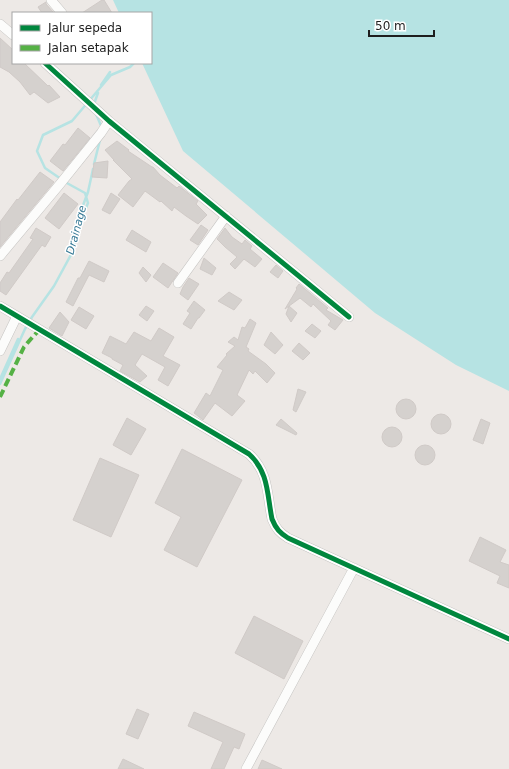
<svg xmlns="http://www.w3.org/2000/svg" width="509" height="769" font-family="'DejaVu Sans',sans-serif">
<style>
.water{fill:#b6e3e3}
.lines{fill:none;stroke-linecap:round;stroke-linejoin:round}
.stream{stroke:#b6e3e3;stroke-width:2.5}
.building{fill:#d5d1ce;stroke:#d0cac7}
.street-casing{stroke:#c5c4c2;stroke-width:10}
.street{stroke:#fcfcfb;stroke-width:9}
.quiet{stroke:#55b145;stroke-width:4;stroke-dasharray:8 4;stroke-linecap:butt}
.cycleway-casing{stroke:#fff;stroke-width:8}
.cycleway{stroke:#00873e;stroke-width:5}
.labels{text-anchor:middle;stroke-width:3;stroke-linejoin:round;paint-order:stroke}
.water-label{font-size:11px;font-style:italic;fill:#377a96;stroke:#fff}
</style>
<rect width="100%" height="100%" fill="#ede9e6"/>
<path class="water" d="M 113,0 L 509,0 L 509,391 L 456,365 L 375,313 L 183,151 L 142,63 L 151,63 L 151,13 L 119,13 Z"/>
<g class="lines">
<path class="stream" d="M 101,85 L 110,72
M 94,104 L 98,93
M 96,114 L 102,128
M 94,164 L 100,140
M 61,179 L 45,168 L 37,151 L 43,135 L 72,121 L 111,75 L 130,67 L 134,63
M 76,232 L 82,208 L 88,192 L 93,169
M 0,379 L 18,339
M 0,384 L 25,329 L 32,317 L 54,286 L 73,251 L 79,225 L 88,203 L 85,193 L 65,182"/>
</g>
<path class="building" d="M 102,0 L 104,0 L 112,13 L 82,13 Z
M 46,2 L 46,4 L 54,13 L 42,13 L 38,7 Z
M 0,38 L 13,50 L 13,63 L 24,63 L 48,86 L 49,85 L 60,97 L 48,103 L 34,92 L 30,95 L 20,82 L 9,72 L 0,67 Z
M 78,128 L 90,138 L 63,171 L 50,161 L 63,144 L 65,145 Z
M 117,141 L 129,150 L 128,151 L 152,167 L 153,167 L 160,175 L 177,188 L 179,186 L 198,201 L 196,204 L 207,215 L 198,224 L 186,216 L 174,207 L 172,211 L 161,201 L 160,202 L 145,191 L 133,207 L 118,195 L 129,181 L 132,179 L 113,160 L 114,160 L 105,150 Z
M 108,161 L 107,178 L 92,177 L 94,163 Z
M 40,172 L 54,182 L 0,247 L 0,222 L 17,199 L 18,200 Z
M 64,193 L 78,204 L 59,229 L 45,218 Z
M 111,193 L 120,199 L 110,214 L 102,210 Z
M 201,225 L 208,230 L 198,245 L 190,240 Z
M 36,228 L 51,237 L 45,247 L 42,245 L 6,295 L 0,291 L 0,283 L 7,272 L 9,273 L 33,239 L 30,238 Z
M 225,228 L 232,237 L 242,244 L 245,240 L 252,246 L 250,249 L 262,259 L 255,267 L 244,259 L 235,269 L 230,264 L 237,257 L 225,247 L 217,239 Z
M 132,230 L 151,242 L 146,252 L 126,240 Z
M 204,258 L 216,268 L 212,275 L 200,269 Z
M 89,261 L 109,271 L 104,282 L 89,275 L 73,306 L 66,302 L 78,278 L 80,278 Z
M 163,263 L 178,273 L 168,288 L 153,277 Z
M 276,265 L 283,271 L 278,278 L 270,272 Z
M 143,267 L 151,275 L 146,282 L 139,273 Z
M 189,278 L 199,284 L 188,300 L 180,294 L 183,287 Z
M 299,284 L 328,308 L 326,310 L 343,320 L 335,330 L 328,325 L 331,321 L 313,304 L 311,307 L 300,298 L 285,309 L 297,289 L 296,288 Z
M 229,292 L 242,300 L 234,310 L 218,301 Z
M 194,301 L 205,310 L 199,318 L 198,318 L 191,329 L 183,324 L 190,313 L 187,311 Z
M 146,306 L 154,311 L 147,321 L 139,315 Z
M 289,306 L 297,313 L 291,322 L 286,314 Z
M 79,307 L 94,316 L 86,329 L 71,320 Z
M 60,312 L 69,322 L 62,336 L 49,328 Z
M 250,319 L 256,323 L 246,347 L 249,349 L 248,351 L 266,364 L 275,373 L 267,383 L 255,371 L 253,374 L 249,370 L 237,395 L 245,401 L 232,416 L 215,403 L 203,420 L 194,413 L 206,393 L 210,396 L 223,370 L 217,367 L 227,355 L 226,354 L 235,346 L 228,342 L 234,337 L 238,340 L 242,327 L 245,328 Z
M 312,324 L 321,331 L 315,338 L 305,331 Z
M 159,328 L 174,337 L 163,356 L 180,365 L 168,386 L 158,380 L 165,367 L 142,354 L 135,365 L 147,376 L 140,382 L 120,371 L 123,365 L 112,359 L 112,358 L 102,353 L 110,336 L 126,344 L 134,332 L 151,341 Z
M 271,332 L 283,345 L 275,354 L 264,345 Z
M 299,343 L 310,353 L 303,360 L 292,351 Z
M 298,389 L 306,392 L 296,412 L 293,410 Z
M396 409a10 10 0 1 1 20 0a10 10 0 1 1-20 0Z
M431 424a10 10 0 1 1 20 0a10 10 0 1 1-20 0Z
M 127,418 L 146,429 L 131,455 L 113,445 Z
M 281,419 L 297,433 L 296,435 L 276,425 Z
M 481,419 L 490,423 L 483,444 L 473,440 Z
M382 437a10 10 0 1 1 20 0a10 10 0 1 1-20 0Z
M415 455a10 10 0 1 1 20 0a10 10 0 1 1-20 0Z
M 182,449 L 242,480 L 197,567 L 164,550 L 181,517 L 155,503 Z
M 100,458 L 139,475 L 111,537 L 73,520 Z
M 480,537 L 506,550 L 500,562 L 509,565 L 509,588 L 497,583 L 500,576 L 469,561 Z
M 254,616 L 303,641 L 284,679 L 235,653 Z
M 137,709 L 149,714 L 138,739 L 126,734 Z
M 194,712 L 245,734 L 239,749 L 234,747 L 224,769 L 211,769 L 223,742 L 188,726 Z
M 123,759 L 144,769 L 118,769 Z
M 262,760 L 282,769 L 258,769 Z"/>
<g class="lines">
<g class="street-casing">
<path id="street" d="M 51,0 L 62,13
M 0,24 L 13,35
M 45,63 L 109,121 L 349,317
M 0,256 L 60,184 L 101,133 L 109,121
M 178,283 L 226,216
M 0,306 L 249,454 C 269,472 267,495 272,519 C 276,529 280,533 288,538 L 509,639
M 0,351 L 17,316
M 246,769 L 354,568"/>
</g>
<use href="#street" class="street"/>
<path class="quiet" d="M 0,397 L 24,347 L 30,340 L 39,330"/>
<g class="cycleway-casing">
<path id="cycleway" d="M 45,63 L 109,121 L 349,317
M 0,306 L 249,454 C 269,472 267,495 272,519 C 276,529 280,533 288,538 L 509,639"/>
</g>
<use href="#cycleway" class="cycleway"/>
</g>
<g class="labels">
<g class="water-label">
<text transform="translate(76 230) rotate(-75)" y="4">Drainage</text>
</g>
</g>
<rect x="12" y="12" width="140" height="52" fill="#ffffff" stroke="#a5a5a5"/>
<rect x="20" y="25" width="20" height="6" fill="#00873e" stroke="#a5a5a5"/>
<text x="48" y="32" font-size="12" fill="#1e1e1e">Jalur sepeda</text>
<rect x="20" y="45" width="20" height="6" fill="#55b145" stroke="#a5a5a5"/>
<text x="48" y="52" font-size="12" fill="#1e1e1e">Jalan setapak</text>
<path d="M369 30v6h65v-6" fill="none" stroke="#1e1e1e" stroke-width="2"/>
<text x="375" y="30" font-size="12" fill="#1e1e1e" stroke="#ffffff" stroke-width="3" paint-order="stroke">50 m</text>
</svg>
